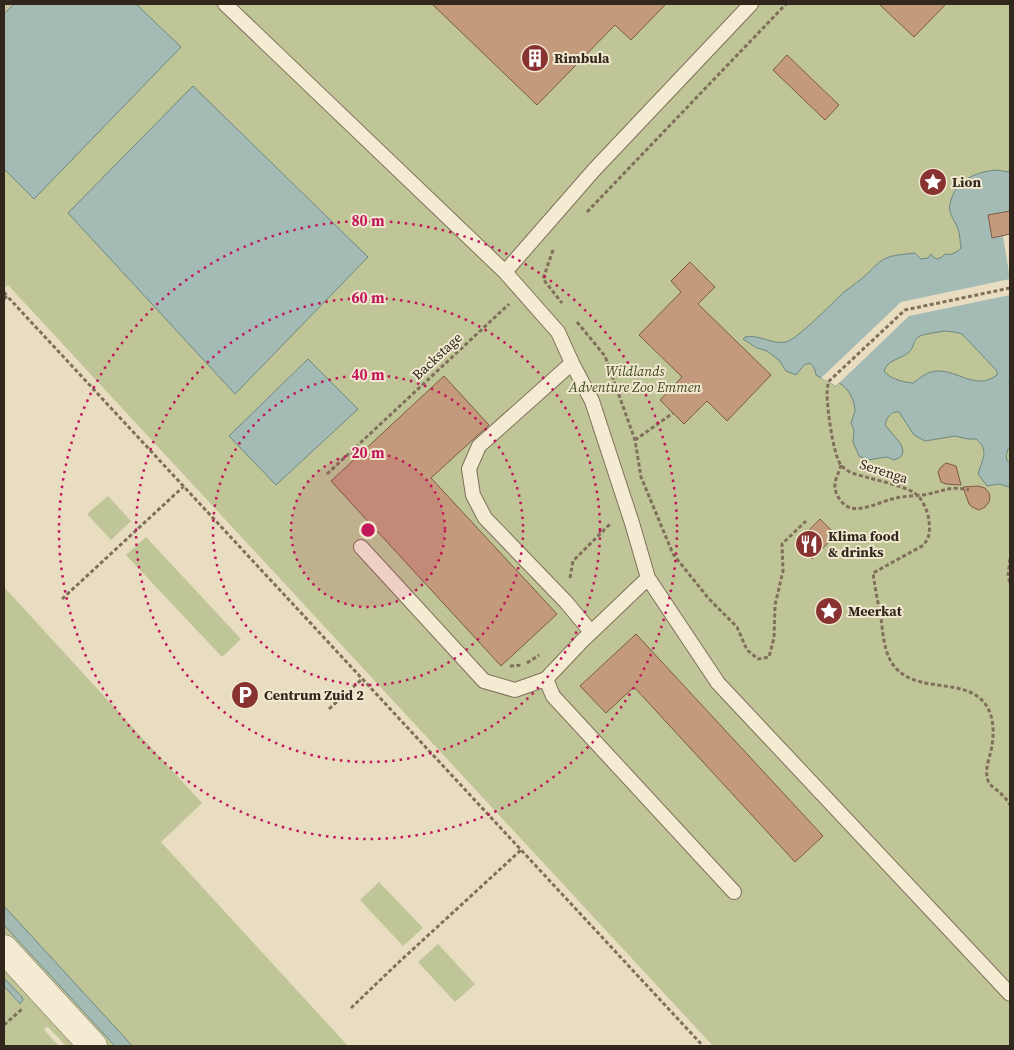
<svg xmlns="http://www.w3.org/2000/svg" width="1014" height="1050" font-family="'Source Serif 4',serif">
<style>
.green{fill:#bfc596}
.water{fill:#a3bbb4;stroke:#6c8881;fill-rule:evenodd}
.pier{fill:#e8ddc1}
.building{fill:#c39a7b;stroke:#7c5b43}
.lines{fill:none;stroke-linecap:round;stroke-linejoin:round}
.lane-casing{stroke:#806f5b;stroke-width:16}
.street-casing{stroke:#806f5b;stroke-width:29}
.path{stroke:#806f5b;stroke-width:3;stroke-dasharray:4 2.5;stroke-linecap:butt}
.lane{stroke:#f4ebd3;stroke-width:14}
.street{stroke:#f4ebd3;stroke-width:28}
.ring{fill:none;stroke:#c2185b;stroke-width:2.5;stroke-dasharray:2.5 5}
.labels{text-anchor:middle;stroke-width:4;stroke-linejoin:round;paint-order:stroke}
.poi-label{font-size:14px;font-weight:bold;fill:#31271d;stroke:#f1e8d0;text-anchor:start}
.street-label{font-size:14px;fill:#31271d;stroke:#f1e8d0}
.park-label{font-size:14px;font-style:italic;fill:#414b26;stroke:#f1e8d0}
.centre{fill:#c2185b;stroke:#f1e8d0;stroke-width:2.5}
.ring-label{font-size:15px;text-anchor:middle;font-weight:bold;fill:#c2185b;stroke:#f1e8d0;stroke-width:4;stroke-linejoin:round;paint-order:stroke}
</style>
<rect width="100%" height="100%" fill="#e8ddc1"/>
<path class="green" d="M 4,4 L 1010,4 L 1010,1046 L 713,1046 L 8,285 L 4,288 Z
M 108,496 L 131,521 L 111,540 L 87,514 Z
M 146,537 L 241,639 L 222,657 L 126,555 Z
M 4,587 L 202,803 L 161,842 L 348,1046 L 132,1046 L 4,906 Z
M 379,882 L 423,928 L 403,946 L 360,900 Z
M 4,925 L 115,1046 L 101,1046 L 4,940 Z
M 438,944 L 475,984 L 455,1002 L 418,962 Z
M 4,960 L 83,1046 L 66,1046 L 48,1027 L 46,1027 L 44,1030 L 59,1046 L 4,1046 L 4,986 L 19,1004 L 22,997 L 4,978 Z"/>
<path class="water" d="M 14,4 L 136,4 L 181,47 L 34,199 L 4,169 L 4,14 Z
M 193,86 L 368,257 L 235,394 L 68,213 Z
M 996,170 L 1010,172 L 1010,378 L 1009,382 L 1010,385 L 1010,448 L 1008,449 C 1006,455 1005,460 1010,463 L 1010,486 L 1009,487 L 999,484 L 987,486 L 978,474 C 982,460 990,450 976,439 L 968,439 L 955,436 L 925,441 L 914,435 L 899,412 C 891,411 887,417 885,425 L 901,444 L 903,451 L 902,455 L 899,458 L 894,460 L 887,457 L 868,460 L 859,456 L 853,442 L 854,430 L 851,423 C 852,419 854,415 855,411 C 855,401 848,387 839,383 L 836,386 L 816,375 C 815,369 814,366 809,363 L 804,365 L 796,375 L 786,371 L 779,360 L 767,351 L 757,348 L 743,339 L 745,337 C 760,334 772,345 786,342 C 799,338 832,303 844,292 C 852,286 861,280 868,273 C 874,267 880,260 889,257 C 895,255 907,254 915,253 L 921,259 L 928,258 L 931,254 L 933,257 L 937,259 L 942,257 L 945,254 C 950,256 958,252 961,248 C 960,242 960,235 958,229 C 956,223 951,217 950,211 C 949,207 950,204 951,200 C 957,179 977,172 996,170 ZM 944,331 L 954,332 L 962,334 L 997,371 L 997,375 C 976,391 958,370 937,371 C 928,371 920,378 913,383 C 903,382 890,379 884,371 C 888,359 900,360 909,352 C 915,347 912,340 920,336 C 927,333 936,333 944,331 Z
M 308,359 L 358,409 L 276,485 L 229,436 Z
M 4,906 L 126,1039 L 132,1046 L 115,1046 L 4,925 Z
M 4,978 L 22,997 L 23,1000 L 20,1004 L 4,986 Z"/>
<path class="pier" d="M 1010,234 L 1010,295 L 909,316 L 836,386 L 821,378 L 901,302 L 1010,279 L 1003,236 Z"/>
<path class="building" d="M 432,4 L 666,4 L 631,40 L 615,25 L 537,105 Z
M 879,4 L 946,4 L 914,37 Z
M 787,55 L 839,105 L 825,120 L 773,70 Z
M 1010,211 L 1010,234 L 992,238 L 988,215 Z
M 690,262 L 715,287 L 698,304 L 771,375 L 727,421 L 707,401 L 684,424 L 660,400 L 682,377 L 639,335 L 681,292 L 671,281 Z
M 444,376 L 489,425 L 431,478 L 557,614 L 501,666 L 331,481 Z
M 946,463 L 956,466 L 961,485 L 946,484 L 941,482 L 938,472 L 941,467 Z
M 978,486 L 985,488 L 989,493 L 990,497 L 989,502 L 985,507 L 979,510 L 972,507 L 969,504 L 963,487 Z
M 820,519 L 836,535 L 812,559 L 796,543 Z
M 636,634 L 823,836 L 795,862 L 634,687 L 606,713 L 580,686 Z"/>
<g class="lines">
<g class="lane-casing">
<path id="lane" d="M 225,4 L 505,272
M 572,363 L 592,401 L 632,523 L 648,578 L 582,641 L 546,679 L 553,696 L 734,892
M 361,547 L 484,681 L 515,690 L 546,679
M 648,578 L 718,683 L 1010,994
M 591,632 L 566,602 L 485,518 L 473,495 L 469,469 L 479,446 L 572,363 L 558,332 L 505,272 L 594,170 L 751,4"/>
</g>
<g class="street-casing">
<path id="street" d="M 4,949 L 93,1046"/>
</g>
<path class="path" d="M 587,212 L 786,4
M 553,250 L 543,279 L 562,303
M 1010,288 L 905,310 L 828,382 C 828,386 827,390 827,393 C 827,407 833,455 841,465 C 847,473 859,475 869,478 C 881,481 902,486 913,492 C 922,497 928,511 929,521 C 930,531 930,539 922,546 L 873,573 C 875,588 878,603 881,618 C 883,634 884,653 894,666 C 917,695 966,676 986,705 C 994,717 994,732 992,746 C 990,758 983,771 989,783 C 993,788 999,791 1003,796 C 1006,798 1008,802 1010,805
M 4,292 L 7,296
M 4,299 L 7,296 L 703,1046
M 577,322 L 605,356 L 635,440 L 641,477 L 673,554 L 709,599 L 737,627 L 747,650 L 758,659 L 769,657 L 774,638 L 775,605 L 783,571 L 782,544 L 806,521
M 635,440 L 673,413
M 841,465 C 839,473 834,480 835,488 C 836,496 843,506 851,508 C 862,511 881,502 892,499 C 903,496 913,496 923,495 C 941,492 951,485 969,490
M 327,474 L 509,304
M 1010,559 L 1008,576 L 1010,583
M 570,578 L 573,561 L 611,523
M 62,599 L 184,486
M 527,663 L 539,655
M 510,666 L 522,665
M 329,709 L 362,679
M 351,1008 L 398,963 L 521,850
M 4,1025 L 22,1009"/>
<use href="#lane" class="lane"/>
<use href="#street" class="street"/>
</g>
<circle cx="368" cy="530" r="77" fill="#c2185b" fill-opacity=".12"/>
<g class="ring">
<circle cx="368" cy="530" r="77"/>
<circle cx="368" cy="530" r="155"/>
<circle cx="368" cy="530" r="232"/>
<circle cx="368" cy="530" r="309"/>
</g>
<defs>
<g id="building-disc" transform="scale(1.4375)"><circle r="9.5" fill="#883231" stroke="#f1e8d0"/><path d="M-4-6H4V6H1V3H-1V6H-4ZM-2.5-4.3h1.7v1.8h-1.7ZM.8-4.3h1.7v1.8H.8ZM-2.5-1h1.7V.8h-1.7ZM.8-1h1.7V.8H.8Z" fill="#fff"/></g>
<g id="sight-disc" transform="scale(1.4375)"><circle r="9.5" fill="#883231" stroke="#f1e8d0"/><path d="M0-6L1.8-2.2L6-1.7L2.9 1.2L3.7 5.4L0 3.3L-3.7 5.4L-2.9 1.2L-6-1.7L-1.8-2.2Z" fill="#fff"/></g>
<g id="restaurant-disc" transform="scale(1.4375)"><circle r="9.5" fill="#883231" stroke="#f1e8d0"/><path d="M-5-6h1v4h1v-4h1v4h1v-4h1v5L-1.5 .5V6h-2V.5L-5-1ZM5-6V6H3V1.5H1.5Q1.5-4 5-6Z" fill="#fff"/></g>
<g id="parking-disc" transform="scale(1.4375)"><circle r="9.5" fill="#883231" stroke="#f1e8d0"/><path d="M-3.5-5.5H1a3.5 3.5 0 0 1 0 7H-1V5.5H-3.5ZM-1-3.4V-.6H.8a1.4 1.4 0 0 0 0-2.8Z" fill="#fff"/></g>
</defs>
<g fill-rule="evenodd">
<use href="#building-disc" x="535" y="58"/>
<use href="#sight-disc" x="933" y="182"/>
<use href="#restaurant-disc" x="809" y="544"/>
<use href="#sight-disc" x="829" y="611"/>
<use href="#parking-disc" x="245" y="695"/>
</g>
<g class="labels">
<g class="poi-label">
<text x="554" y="63">Rimbula</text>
<text x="952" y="187">Lion</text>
<text x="828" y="541">Klima food<tspan x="828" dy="16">&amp; drinks</tspan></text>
<text x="848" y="616">Meerkat</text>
<text x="264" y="700">Centrum Zuid 2</text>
</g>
<g class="street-label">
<text transform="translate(437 356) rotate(-43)" y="5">Backstage</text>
<text transform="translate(884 471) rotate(18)" y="5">Serenga</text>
</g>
<g class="park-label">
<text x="635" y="376">Wildlands<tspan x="635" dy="16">Adventure Zoo Emmen</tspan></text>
</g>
</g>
<circle cx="368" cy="530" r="8" class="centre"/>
<g class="ring-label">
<text x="368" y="226">80 m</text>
<text x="368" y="303">60 m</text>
<text x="368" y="380">40 m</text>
<text x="368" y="458">20 m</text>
</g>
<rect width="1014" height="1050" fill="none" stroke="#31271d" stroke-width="10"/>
</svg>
